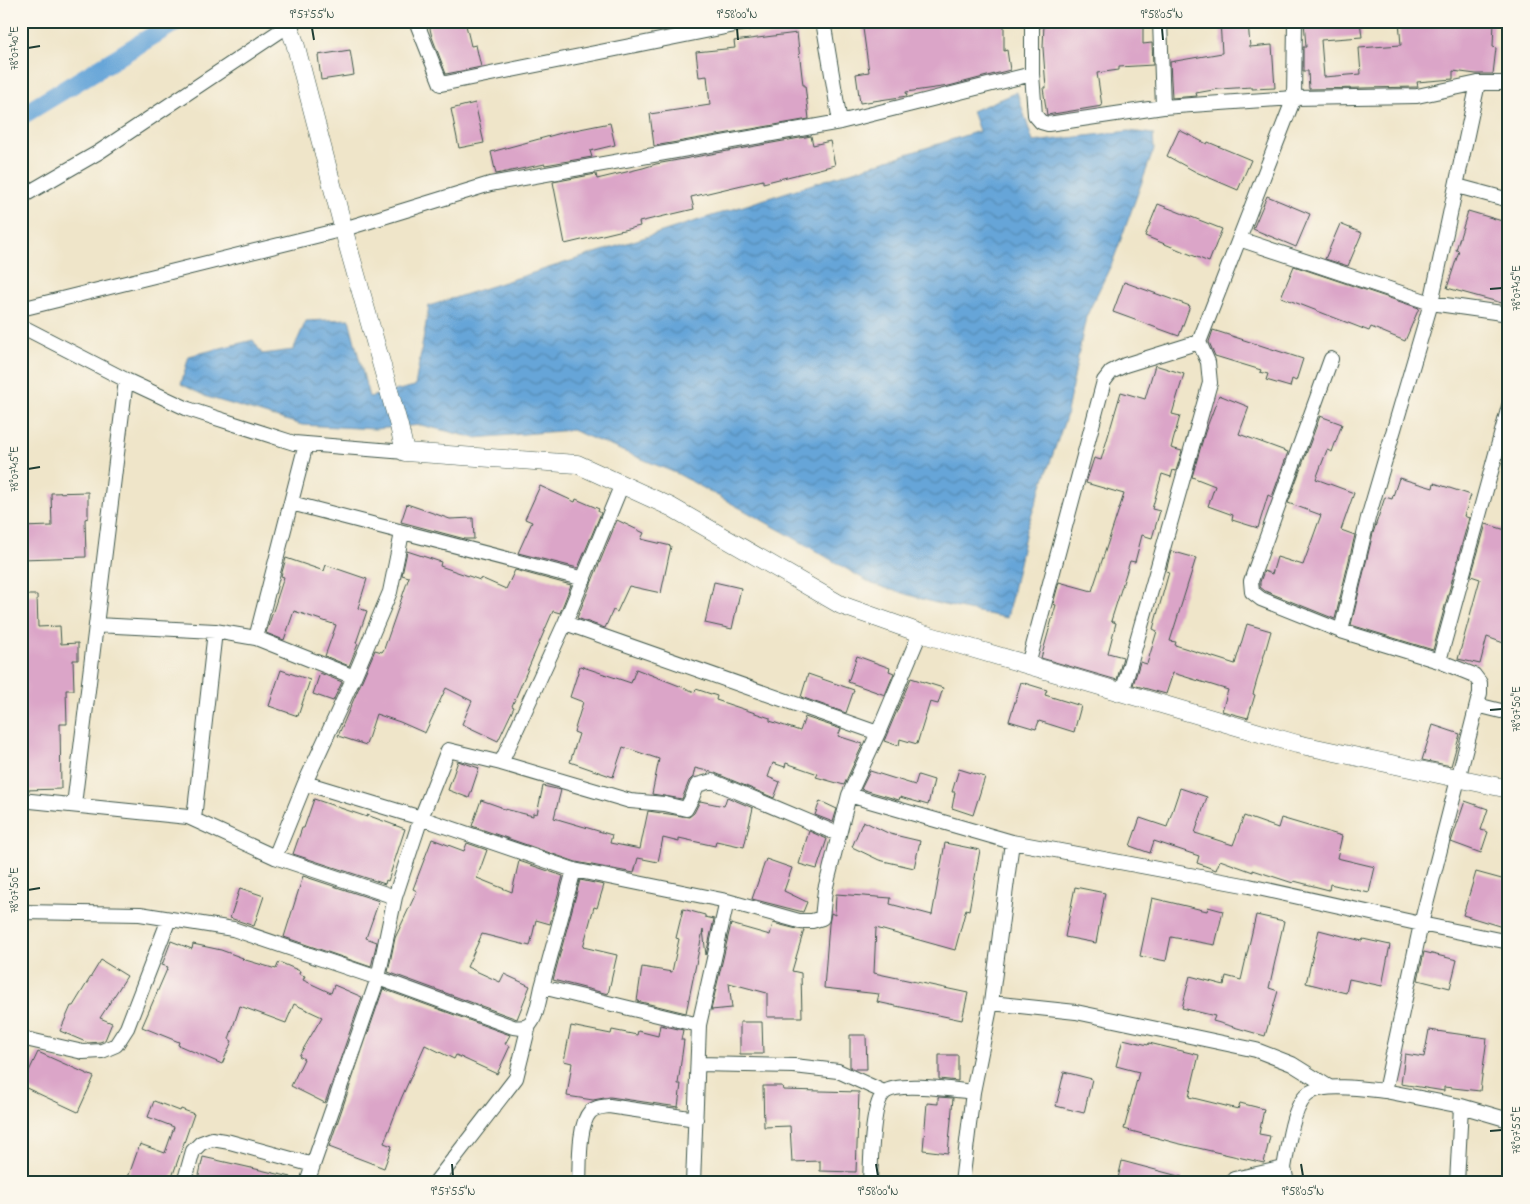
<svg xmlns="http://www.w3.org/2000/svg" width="1530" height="1204" font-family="'Indie Flower',sans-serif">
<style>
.water{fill:url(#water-waves);stroke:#427186}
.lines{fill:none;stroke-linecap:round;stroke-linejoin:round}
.canal{stroke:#66a5d8;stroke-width:19}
.building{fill:#dba5c8}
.service-casing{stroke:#3e564a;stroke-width:9}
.minor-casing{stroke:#3e564a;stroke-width:16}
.tertiary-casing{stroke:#3e564a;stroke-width:19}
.service{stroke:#fff;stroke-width:7}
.minor{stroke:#fff;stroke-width:14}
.tertiary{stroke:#fff;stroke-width:18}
.ticks{fill:none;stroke:#1f3d34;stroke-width:2}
.neatline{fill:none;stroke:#1f3d34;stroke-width:2}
.ticks-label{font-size:12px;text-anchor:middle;fill:#1f3d34}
</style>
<defs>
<pattern id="water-waves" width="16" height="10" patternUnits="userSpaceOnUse" patternTransform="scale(1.25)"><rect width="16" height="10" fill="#66a5d8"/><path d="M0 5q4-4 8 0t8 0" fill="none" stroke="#5388b0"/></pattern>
</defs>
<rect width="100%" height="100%" fill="#fbf7ec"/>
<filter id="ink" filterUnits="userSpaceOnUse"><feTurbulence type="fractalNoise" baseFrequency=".02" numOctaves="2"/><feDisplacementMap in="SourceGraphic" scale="10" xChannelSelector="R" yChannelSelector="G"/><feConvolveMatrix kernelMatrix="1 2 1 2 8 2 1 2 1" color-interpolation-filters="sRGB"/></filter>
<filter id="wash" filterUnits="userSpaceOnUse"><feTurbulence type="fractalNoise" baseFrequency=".0096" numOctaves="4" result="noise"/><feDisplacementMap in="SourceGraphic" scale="20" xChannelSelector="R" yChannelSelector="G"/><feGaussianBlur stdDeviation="1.12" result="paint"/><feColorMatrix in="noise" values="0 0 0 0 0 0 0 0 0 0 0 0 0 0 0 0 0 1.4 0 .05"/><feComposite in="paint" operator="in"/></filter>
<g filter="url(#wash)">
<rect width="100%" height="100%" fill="#efe5c9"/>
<path class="water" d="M 1017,92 L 1033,142 L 1129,131 L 1153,134 L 1154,149 L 1113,261 L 1086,317 L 1066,417 L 1026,531 L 1007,618 L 939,604 L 872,584 L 789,535 L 678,474 L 572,430 L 475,438 L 421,425 L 375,429 L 302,425 L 207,397 L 181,384 L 189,356 L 253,340 L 262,354 L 293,350 L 306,321 L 349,319 L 369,397 L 415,386 L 429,306 L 979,131 L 972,111 Z"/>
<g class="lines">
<path class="canal" d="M 21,116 L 177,21"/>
</g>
<g id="blocks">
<path class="building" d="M 428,21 L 465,21 L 471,46 L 476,45 L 481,67 L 446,74 L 432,37 Z
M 862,21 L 1004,21 L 1004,51 L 1007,50 L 1010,70 L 949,86 L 906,92 L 907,96 L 860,103 L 856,74 L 869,72 Z
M 1104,21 L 1143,21 L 1143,44 L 1152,43 L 1153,65 L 1119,67 L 1119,70 L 1097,73 L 1102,106 L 1047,115 L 1043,88 L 1046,88 L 1043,48 L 1044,23 L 1104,23 Z
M 1220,21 L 1248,21 L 1250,47 L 1272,45 L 1275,88 L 1252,89 L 1252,87 L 1219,89 L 1196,93 L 1197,96 L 1172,98 L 1170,62 L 1222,53 Z
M 1304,21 L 1360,21 L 1362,37 L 1321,40 L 1324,77 L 1361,74 L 1359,48 L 1401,45 L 1399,21 L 1494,21 L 1493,47 L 1496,48 L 1493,74 L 1476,74 L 1453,71 L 1453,79 L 1417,82 L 1418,87 L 1309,89 L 1308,71 L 1303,71 L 1303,47 L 1306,47 Z
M 797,33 L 803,85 L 805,85 L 809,119 L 654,146 L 650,114 L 710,105 L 707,76 L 699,77 L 696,52 L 735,48 L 734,41 Z
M 350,50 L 354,75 L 321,80 L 318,55 Z
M 475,103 L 484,143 L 459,148 L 451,109 Z
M 610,123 L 615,145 L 590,151 L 592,157 L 545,165 L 545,164 L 496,174 L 491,152 L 565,132 Z
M 1179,130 L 1207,144 L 1208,142 L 1251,160 L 1238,190 L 1196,172 L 1167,156 Z
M 811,136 L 813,145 L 830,141 L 835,165 L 763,183 L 763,180 L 691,197 L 694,209 L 639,222 L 640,226 L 565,244 L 553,182 L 596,174 L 597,179 L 643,168 L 656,164 Z
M 1267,196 L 1310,214 L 1296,247 L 1253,229 Z
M 1158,204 L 1222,229 L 1209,262 L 1145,236 Z
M 1468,211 L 1509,223 L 1509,305 L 1447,288 L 1459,251 L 1456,250 Z
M 1340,224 L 1362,233 L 1348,266 L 1325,259 Z
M 1294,266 L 1419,308 L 1405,341 L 1371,327 L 1369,331 L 1281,297 Z
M 1124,282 L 1190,306 L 1179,336 L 1113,312 Z
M 1213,330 L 1303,359 L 1296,381 L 1292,379 L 1290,387 L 1266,380 L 1268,374 L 1260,372 L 1261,370 L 1215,356 L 1209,342 Z
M 1155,365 L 1184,374 L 1172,414 L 1180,416 L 1171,448 L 1182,451 L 1176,471 L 1173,470 L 1171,477 L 1162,474 L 1152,509 L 1160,511 L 1152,538 L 1142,535 L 1135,562 L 1130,561 L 1111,621 L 1116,623 L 1108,653 L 1123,657 L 1117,680 L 1041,658 L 1056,605 L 1053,604 L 1059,582 L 1092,591 L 1124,494 L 1086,483 L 1094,458 L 1101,460 L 1121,392 L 1145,399 Z
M 1219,395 L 1249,407 L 1239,434 L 1288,452 L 1272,497 L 1268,495 L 1258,528 L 1232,520 L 1233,515 L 1208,506 L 1215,486 L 1192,477 L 1205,432 Z
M 1320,416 L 1342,424 L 1332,452 L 1327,450 L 1316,479 L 1354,493 L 1341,530 L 1355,535 L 1335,619 L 1265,591 L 1260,587 L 1260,582 L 1264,571 L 1272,574 L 1277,557 L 1303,565 L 1321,515 L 1288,503 Z
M 1399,478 L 1433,488 L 1434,483 L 1471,495 L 1464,516 L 1469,518 L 1433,650 L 1351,625 L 1373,533 L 1385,497 L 1392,499 Z
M 540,486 L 575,502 L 576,499 L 599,509 L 598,511 L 601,513 L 578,568 L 518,553 L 532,522 L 525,519 Z
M 88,492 L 88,518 L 85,519 L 86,557 L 21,559 L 21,527 L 52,526 L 51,493 Z
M 407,504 L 450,519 L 473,518 L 474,539 L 465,539 L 401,522 Z
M 617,520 L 644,533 L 641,539 L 671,546 L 661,593 L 629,586 L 617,612 L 613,610 L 605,628 L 577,618 Z
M 1486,524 L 1509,531 L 1509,645 L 1487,637 L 1480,664 L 1458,659 L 1480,579 L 1471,576 Z
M 407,551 L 441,562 L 440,566 L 480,580 L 481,578 L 506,589 L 515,570 L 571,585 L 560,613 L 553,611 L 512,706 L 514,707 L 498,741 L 462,724 L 472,701 L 446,688 L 425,733 L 400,722 L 376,714 L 366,745 L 338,736 L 375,650 L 382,652 L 384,649 L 409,577 L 402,575 Z
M 1171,551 L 1196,558 L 1170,641 L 1176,642 L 1175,645 L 1235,664 L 1247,624 L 1271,631 L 1253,694 L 1255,695 L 1248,718 L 1222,711 L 1228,690 L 1173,673 L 1166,694 L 1133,685 L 1140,662 L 1147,664 L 1157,631 L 1153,629 L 1169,572 L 1166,571 Z
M 286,558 L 324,571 L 326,565 L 367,579 L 358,608 L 367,611 L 356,643 L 358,644 L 349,666 L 325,656 L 336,625 L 294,611 L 284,640 L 266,633 L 284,577 L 281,576 Z
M 714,582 L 741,588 L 732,629 L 705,623 Z
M 21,595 L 37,595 L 38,627 L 60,626 L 61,644 L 78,643 L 78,660 L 73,660 L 74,690 L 66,690 L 67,724 L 60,724 L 61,789 L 25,790 L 24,756 L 21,756 Z
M 857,656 L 890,668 L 889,671 L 894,673 L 885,695 L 848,682 Z
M 580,666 L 631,683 L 636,669 L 695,692 L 696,689 L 717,696 L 716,700 L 770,718 L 770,721 L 800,731 L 805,717 L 841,729 L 838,736 L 863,744 L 844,785 L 816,777 L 818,774 L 786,763 L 785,767 L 773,763 L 768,777 L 780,782 L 774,798 L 715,773 L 695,768 L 693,777 L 689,781 L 682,799 L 652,794 L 659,759 L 623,747 L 613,777 L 570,762 L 579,734 L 574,732 L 583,702 L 570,697 Z
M 281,670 L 310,680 L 298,716 L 269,706 Z
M 320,673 L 342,682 L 333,701 L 313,694 Z
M 808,674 L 854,690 L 846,713 L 801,697 Z
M 911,678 L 943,688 L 938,704 L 930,702 L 917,744 L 900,739 L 899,746 L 884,741 Z
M 1021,682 L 1047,690 L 1045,695 L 1081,706 L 1074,732 L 1039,721 L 1036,729 L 1009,721 Z
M 1433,725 L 1460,734 L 1451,766 L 1422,760 Z
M 458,761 L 479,768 L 469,798 L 448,790 Z
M 959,769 L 985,777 L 973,815 L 952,808 L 955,792 L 952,792 Z
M 870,771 L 915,785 L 918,775 L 934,780 L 928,805 L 900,797 L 899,800 L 861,789 Z
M 543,786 L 561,790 L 554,818 L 612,835 L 610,843 L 640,849 L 648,811 L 689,817 L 694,813 L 700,801 L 724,806 L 727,797 L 753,808 L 744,847 L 716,841 L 715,846 L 679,838 L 679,842 L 663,838 L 658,862 L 638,858 L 634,873 L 576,862 L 472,826 L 481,800 L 501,807 L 501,808 L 533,816 L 533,813 L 537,814 Z
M 1180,788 L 1207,797 L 1195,833 L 1233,845 L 1244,816 L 1278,828 L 1281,818 L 1342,836 L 1337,858 L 1375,867 L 1369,893 L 1330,884 L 1329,890 L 1294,881 L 1293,883 L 1253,870 L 1253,872 L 1220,860 L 1216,870 L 1197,863 L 1199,856 L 1154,841 L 1150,853 L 1130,846 L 1140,818 L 1167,827 Z
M 314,799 L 367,817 L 367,815 L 405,829 L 388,881 L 386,880 L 385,884 L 293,854 L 302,828 L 304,828 Z
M 820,801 L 837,809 L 833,822 L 815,815 Z
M 1465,801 L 1488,809 L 1481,830 L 1488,832 L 1481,853 L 1451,842 Z
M 863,821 L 890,834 L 920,841 L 914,868 L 879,860 L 852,847 Z
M 809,831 L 827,839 L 817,869 L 799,864 Z
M 432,839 L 464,851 L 467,843 L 487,850 L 477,878 L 512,892 L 519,861 L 563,876 L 550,924 L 536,920 L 530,946 L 482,934 L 467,967 L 500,982 L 504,974 L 530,986 L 517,1019 L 388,972 L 395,938 L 417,891 L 413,889 Z
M 945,843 L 980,850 L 969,910 L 966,909 L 955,950 L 876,928 L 874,973 L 968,993 L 962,1020 L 877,1002 L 879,994 L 824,988 L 829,924 L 831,913 L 835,915 L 836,894 L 891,898 L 890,904 L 932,915 Z
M 766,859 L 792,868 L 784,891 L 807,902 L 803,912 L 752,899 Z
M 1476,872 L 1509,881 L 1509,929 L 1463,915 Z
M 303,876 L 379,901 L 366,938 L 377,942 L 371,967 L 284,937 Z
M 580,880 L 604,885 L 597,908 L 594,907 L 583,947 L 617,955 L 608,994 L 553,980 Z
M 1075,887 L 1105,893 L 1096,943 L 1065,937 Z
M 240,888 L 264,896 L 254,926 L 230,918 Z
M 1152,898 L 1207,911 L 1208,907 L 1223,911 L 1215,945 L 1171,937 L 1166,961 L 1140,956 Z
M 683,909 L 705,915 L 705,917 L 714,919 L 706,955 L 703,930 L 686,1013 L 637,1001 L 642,967 L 672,972 L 679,939 L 676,938 Z
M 1256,915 L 1284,921 L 1269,988 L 1278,991 L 1265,1036 L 1213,1021 L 1215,1016 L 1182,1008 L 1190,976 L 1224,985 L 1226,976 L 1241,980 Z
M 773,923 L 797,929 L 804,930 L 792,971 L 801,973 L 802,1017 L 767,1017 L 767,993 L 729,983 L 732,1008 L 711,1010 L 731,924 L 770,935 Z
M 1319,930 L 1362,941 L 1363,939 L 1390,945 L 1382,986 L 1349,979 L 1346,993 L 1306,983 Z
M 171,941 L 192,949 L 193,944 L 221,950 L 243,958 L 242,959 L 276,969 L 279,962 L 300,971 L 299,974 L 305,976 L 303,980 L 331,993 L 334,985 L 362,997 L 325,1103 L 291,1086 L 304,1059 L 299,1056 L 322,1017 L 294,1004 L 286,1023 L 240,1006 L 229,1039 L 232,1041 L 222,1064 L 178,1045 L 179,1042 L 142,1027 L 168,967 L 162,965 Z
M 1424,952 L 1457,960 L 1450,988 L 1418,980 Z
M 101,960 L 127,976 L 100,1018 L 112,1023 L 105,1040 L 100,1042 L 88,1043 L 60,1031 L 71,1006 L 73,1006 Z
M 383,989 L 510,1035 L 505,1044 L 510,1046 L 497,1074 L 456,1055 L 454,1059 L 425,1045 L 401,1099 L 384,1143 L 392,1146 L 384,1168 L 329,1147 Z
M 740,1022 L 762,1022 L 763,1054 L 740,1054 Z
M 660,1025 L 683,1030 L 681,1040 L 684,1040 L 678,1084 L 681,1084 L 678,1107 L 610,1097 L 593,1100 L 567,1096 L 572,1063 L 564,1061 L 571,1026 L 611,1034 L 612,1030 L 637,1035 L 638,1031 L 658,1036 Z
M 1429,1030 L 1487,1038 L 1480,1091 L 1444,1087 L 1444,1091 L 1401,1084 L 1405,1054 L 1424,1057 Z
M 850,1035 L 866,1035 L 867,1069 L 854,1069 L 850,1067 Z
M 1123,1039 L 1148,1045 L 1149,1043 L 1199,1055 L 1189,1097 L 1238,1109 L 1240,1103 L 1264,1109 L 1259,1134 L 1270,1136 L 1264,1163 L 1176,1143 L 1124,1129 L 1139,1072 L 1116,1066 Z
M 38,1052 L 94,1077 L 78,1112 L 22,1086 Z
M 939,1055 L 958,1055 L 958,1081 L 939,1079 Z
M 1064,1072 L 1092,1079 L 1084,1113 L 1056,1106 Z
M 763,1086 L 782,1086 L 783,1090 L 859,1092 L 856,1172 L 820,1171 L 820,1161 L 792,1162 L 790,1126 L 764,1127 Z
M 938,1097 L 953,1098 L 948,1153 L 923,1150 L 927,1103 L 938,1104 Z
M 154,1101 L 180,1111 L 181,1109 L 194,1114 L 170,1183 L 126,1183 L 140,1144 L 165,1153 L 174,1127 L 148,1117 Z
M 203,1157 L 291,1177 L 290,1183 L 211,1183 L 198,1180 Z
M 1122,1161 L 1182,1177 L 1182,1183 L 1117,1183 Z"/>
</g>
</g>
<g filter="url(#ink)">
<use href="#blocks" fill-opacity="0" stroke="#3e564a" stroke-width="1"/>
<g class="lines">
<g class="service-casing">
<path id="service" d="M 1497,446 L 1509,452"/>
</g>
<g class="minor-casing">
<path id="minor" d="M 416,21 L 441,84 L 755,21
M 823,21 L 840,122
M 1032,21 L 1032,74 L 1035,115 L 1041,122 L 1048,124 L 1163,107 L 1294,98 L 1417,96 L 1478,83 L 1509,83
M 1160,21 L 1163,107
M 1457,186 L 1509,200
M 21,197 L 99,152 L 295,21
M 1239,239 L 1431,303 L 1509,314
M 21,309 L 344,229 L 490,184 L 840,122 L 1032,74
M 21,326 L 126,380 L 188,409 L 294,443 L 405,452
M 291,503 L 584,579
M 565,623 L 878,733 L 920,633
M 96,625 L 215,631
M 1341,631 L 1368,518 L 1431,303 L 1478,83
M 256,638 L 354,677 L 305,783 L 421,818 L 574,870 L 727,901 L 699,1025
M 1439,661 L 1509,406
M 1028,665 L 1104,381 L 1111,372 L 1125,365 L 1199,342
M 354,677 L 390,592 L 402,533
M 1122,693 L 1210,383 L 1208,362 L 1199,342 L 1294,98 L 1295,21
M 1477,705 L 1501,711 L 1506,710 L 1509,707
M 878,733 L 849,795 L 1012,842 L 1249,886 L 1421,924 L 1480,693 L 1480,683 L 1474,675 L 1439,661 L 1341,631 L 1261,599 L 1252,592 L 1251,581 L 1331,359
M 501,763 L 630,801 L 665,804 L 686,809 L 692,798 L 697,785 L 712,781 L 838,834
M 21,800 L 188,817 L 275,857 L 395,897 L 421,818 L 448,750 L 501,763 L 565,623 L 622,484
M 74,805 L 126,380
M 194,819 L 215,631 L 256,638 L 306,444
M 275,857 L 305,783
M 727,901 L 799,921 L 812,921 L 822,918 L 825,890 L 849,795
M 21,912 L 140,914 L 233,929 L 378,978 L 513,1027 C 518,1028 524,1028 529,1025 C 536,1020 540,996 542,987 L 699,1025 L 693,1183
M 542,987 L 574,870
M 991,1003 L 1076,1012 L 1256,1050 L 1292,1064 L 1329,1087
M 21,1038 L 83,1052 L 102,1051 L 116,1045 L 127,1028 L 169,919
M 698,1064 L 794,1066 L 838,1071 L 884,1092
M 1385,1091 L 1461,1106 L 1509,1120
M 313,1165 L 378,978 L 395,897
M 1284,1168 L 1287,1183
M 184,1183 L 193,1151 L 201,1143 L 212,1139 L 230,1142 L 313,1165 L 307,1183
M 435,1183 L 516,1078 L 529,1025
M 579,1183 C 580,1165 578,1125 590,1112 C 595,1107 602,1107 609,1106 L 696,1119
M 870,1183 C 871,1164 871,1103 885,1092 C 899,1081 955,1090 973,1092 L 991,1003 L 1012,842
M 962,1183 L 973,1092
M 1231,1183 L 1234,1179 L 1284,1168 C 1288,1148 1292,1102 1311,1092 C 1326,1083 1367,1089 1385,1091 L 1421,924 L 1509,942
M 1457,1183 L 1461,1106"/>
</g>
<g class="tertiary-casing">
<path id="tertiary" d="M 287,21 L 295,43 L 348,246 L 399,426 L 405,452 L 577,464 L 671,507 L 841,605 L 920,633 L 1297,744 L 1509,789"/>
</g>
<use href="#service" class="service"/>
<use href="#minor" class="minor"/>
<use href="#tertiary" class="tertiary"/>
</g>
</g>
<path class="ticks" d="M 312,28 L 314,40M 737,28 L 738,40M 1162,28 L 1163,40M 28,48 L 40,46M 1490,289 L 1502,288M 28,469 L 40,467M 1490,710 L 1502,709M 28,890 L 40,888M 1490,1131 L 1502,1130M 452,1164 L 453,1176M 876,1164 L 878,1176M 1301,1164 L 1303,1176"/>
<rect width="1530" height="1204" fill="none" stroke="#fbf7ec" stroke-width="55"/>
<rect x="28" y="28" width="1474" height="1148" class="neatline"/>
<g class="ticks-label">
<text x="312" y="18">9°57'55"N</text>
<text x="737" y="18">9°58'00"N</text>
<text x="1162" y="18">9°58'05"N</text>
<text transform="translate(14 48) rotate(-90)" y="4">78°07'40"E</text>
<text transform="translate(1516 288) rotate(-90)" y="4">78°07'45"E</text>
<text transform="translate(14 469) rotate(-90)" y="4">78°07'45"E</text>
<text transform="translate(1516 709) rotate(-90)" y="4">78°07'50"E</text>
<text transform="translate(14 890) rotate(-90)" y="4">78°07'50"E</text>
<text transform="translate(1516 1130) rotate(-90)" y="4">78°07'55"E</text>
<text x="453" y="1195">9°57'55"N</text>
<text x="878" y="1195">9°58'00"N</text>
<text x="1303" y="1195">9°58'05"N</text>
</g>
</svg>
